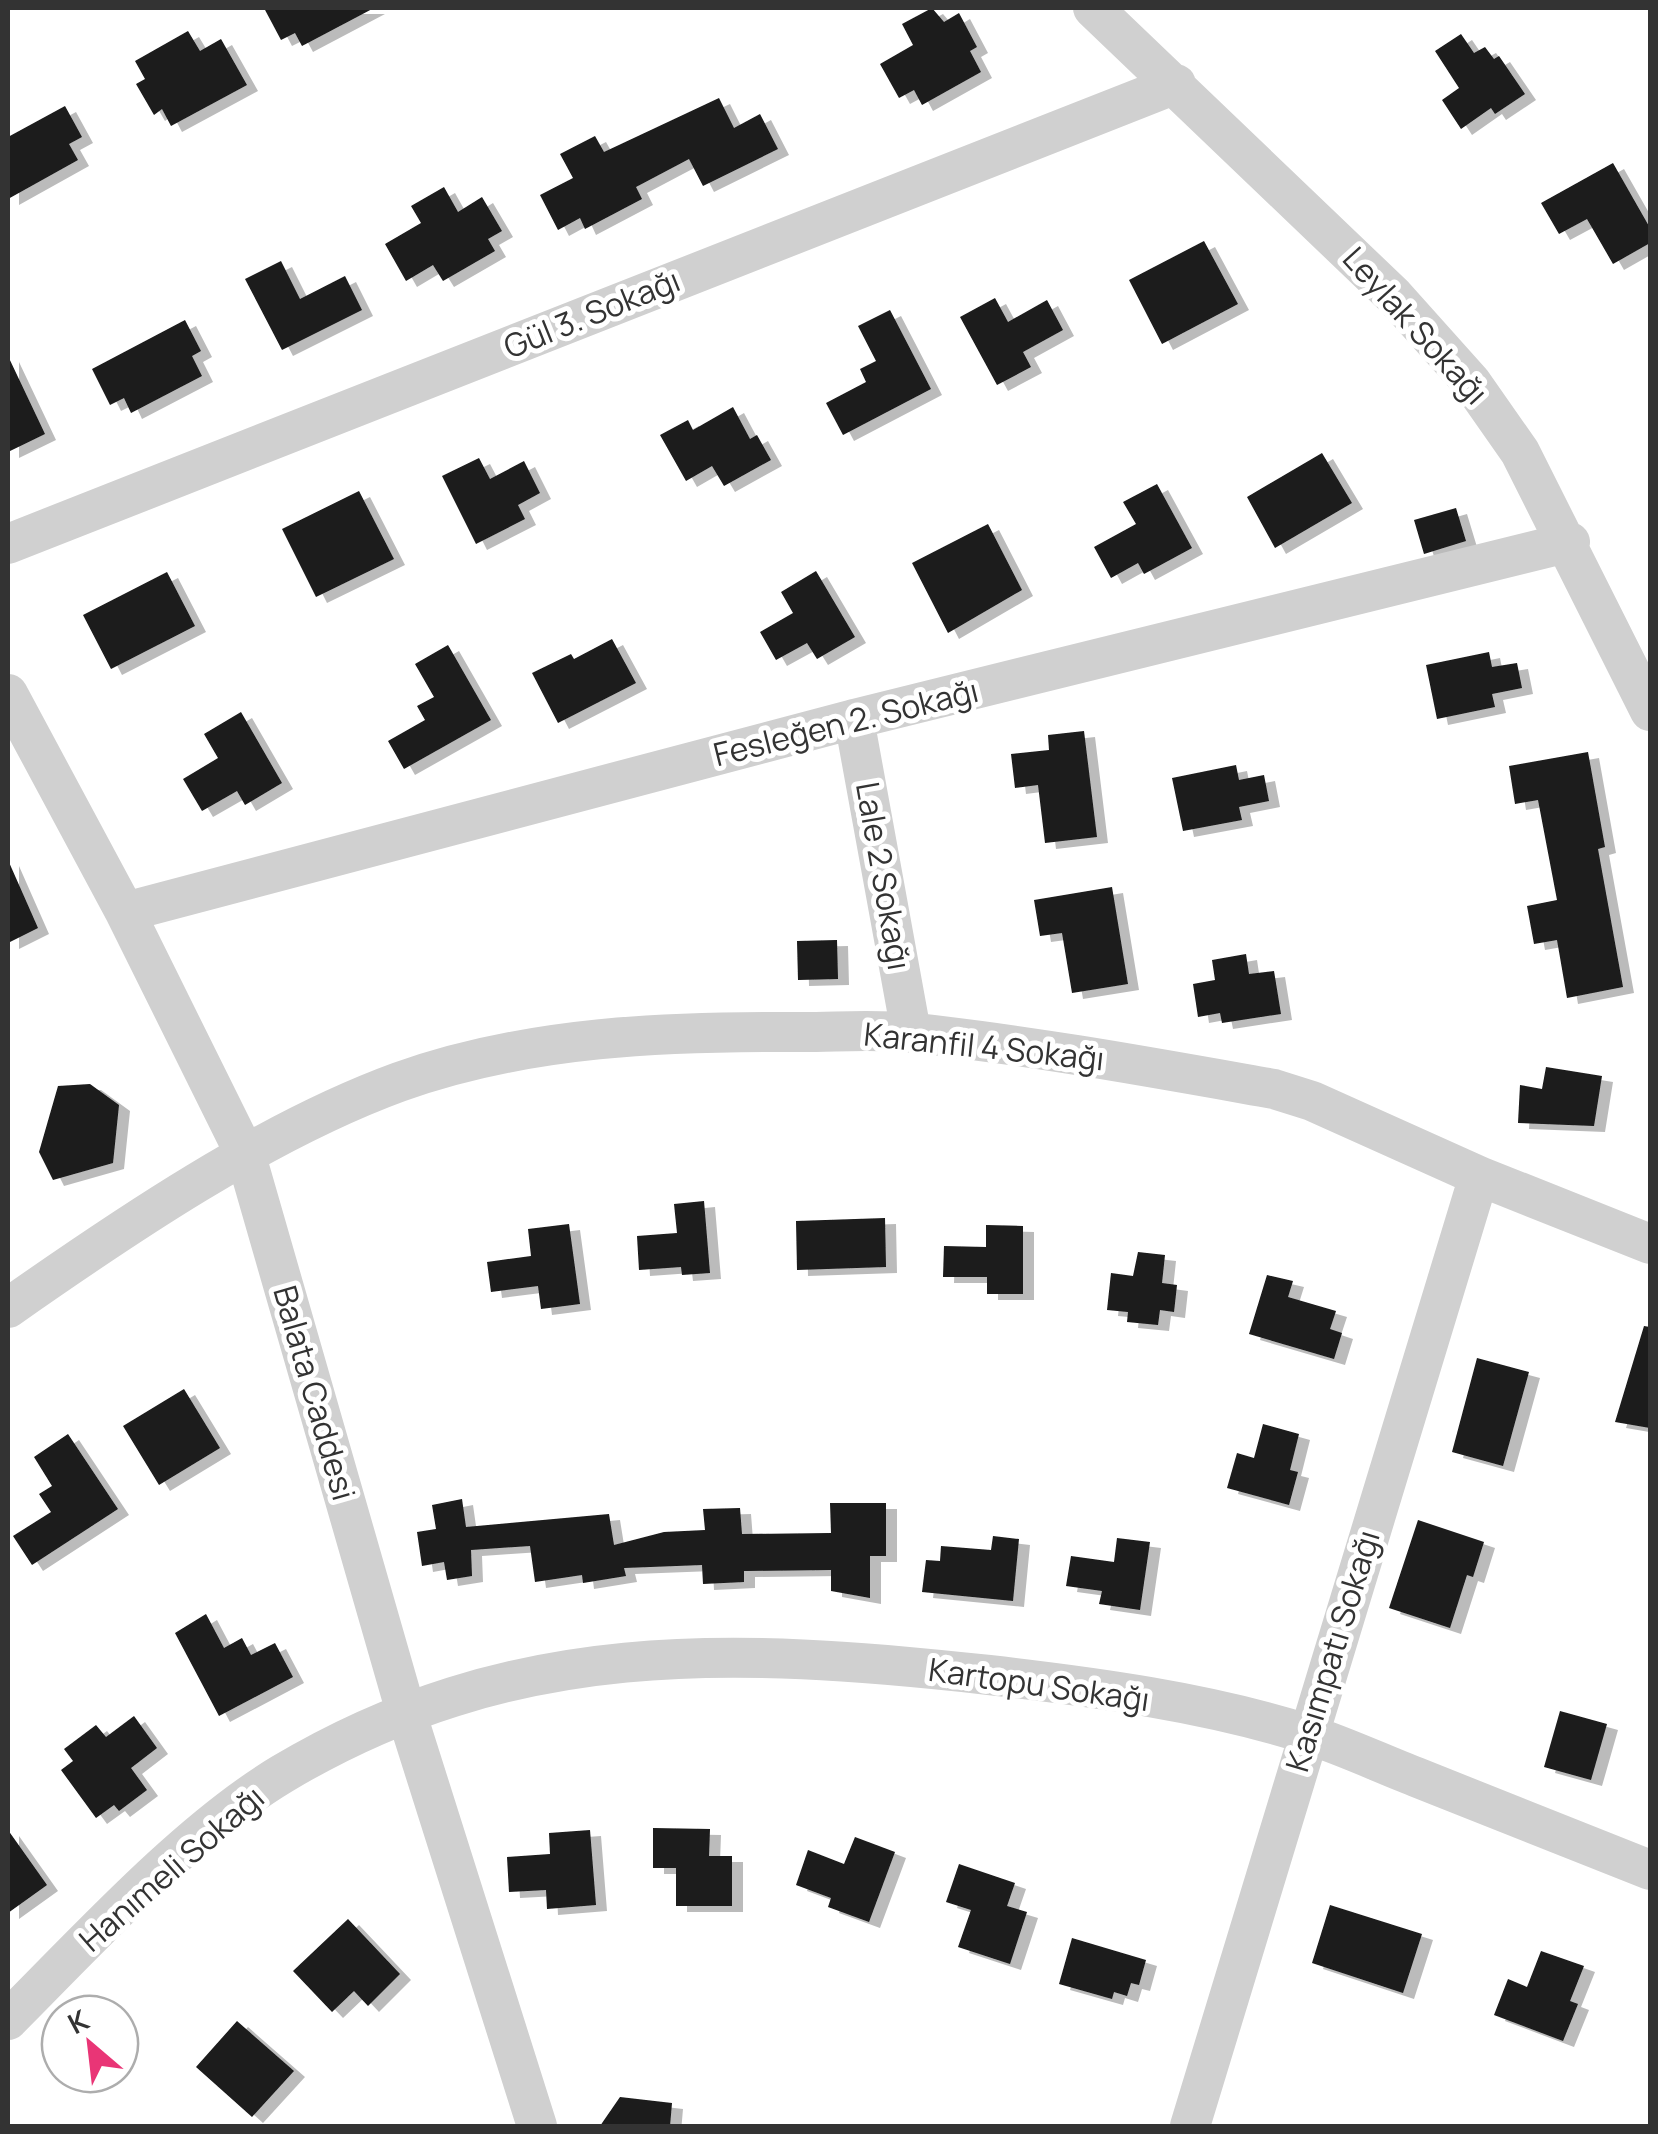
<svg xmlns="http://www.w3.org/2000/svg" width="1658" height="2134" font-family="Manrope,sans-serif">
<style>
.building{fill:#1a1a1a;filter:url(#shadow)}
.lines{fill:none;stroke-linecap:round;stroke-linejoin:round}
.minor{stroke:#d0d0d0;stroke-width:40}
.labels{text-anchor:middle;stroke-width:10;stroke-linejoin:round;paint-order:stroke}
.street-label{font-size:32px;fill:#333;stroke:#fff}
</style>
<defs>
<filter id="shadow"><feDropShadow dx="11" dy="6" stdDeviation="0" flood-color="#0004"/></filter>
</defs>
<rect width="100%" height="100%" fill="#fff"/>
<path class="building" d="M 264,8 L 374,8 L 302,46 L 295,33 L 281,40 Z
M 932,8 L 944,22 L 959,13 L 977,47 L 970,51 L 981,72 L 922,105 L 914,90 L 899,98 L 880,64 L 913,45 L 902,24 Z
M 188,31 L 200,51 L 221,39 L 247,85 L 171,126 L 162,109 L 154,115 L 136,84 L 145,79 L 135,61 Z
M 1461,34 L 1474,53 L 1485,47 L 1494,59 L 1499,56 L 1525,94 L 1495,114 L 1491,108 L 1461,129 L 1442,100 L 1459,88 L 1435,51 Z
M 719,98 L 734,128 L 760,114 L 778,149 L 703,186 L 689,159 L 636,187 L 642,199 L 585,229 L 580,218 L 558,230 L 540,195 L 573,178 L 560,154 L 595,136 L 604,152 Z
M 65,106 L 82,137 L 69,144 L 78,160 L 8,199 L 8,137 Z
M 1613,163 L 1650,228 L 1650,243 L 1613,264 L 1587,219 L 1559,234 L 1541,203 Z
M 444,187 L 458,212 L 482,197 L 502,231 L 488,239 L 495,251 L 443,281 L 433,265 L 406,281 L 385,244 L 421,223 L 411,206 Z
M 1204,241 L 1238,304 L 1162,344 L 1129,280 Z
M 281,261 L 300,299 L 345,276 L 362,310 L 282,350 L 245,279 Z
M 995,298 L 1008,322 L 1047,300 L 1063,330 L 1023,352 L 1031,367 L 997,385 L 960,317 Z
M 890,310 L 931,389 L 843,435 L 826,403 L 866,382 L 860,369 L 876,361 L 858,326 Z
M 185,320 L 201,351 L 192,356 L 202,376 L 131,413 L 124,398 L 110,405 L 92,369 Z
M 8,356 L 45,434 L 8,452 Z
M 733,407 L 750,439 L 757,435 L 771,460 L 724,486 L 712,466 L 686,481 L 660,435 L 688,420 L 693,430 Z
M 1322,453 L 1352,503 L 1275,548 L 1247,497 Z
M 479,458 L 490,479 L 524,461 L 540,493 L 518,505 L 525,519 L 476,544 L 442,476 Z
M 1157,484 L 1192,548 L 1144,574 L 1138,563 L 1111,578 L 1094,547 L 1136,524 L 1123,502 Z
M 359,491 L 394,559 L 316,597 L 282,529 Z
M 1456,508 L 1466,541 L 1424,554 L 1414,520 Z
M 988,524 L 1022,590 L 948,633 L 912,563 Z
M 816,571 L 855,637 L 817,659 L 807,643 L 776,660 L 760,632 L 793,613 L 781,592 Z
M 167,572 L 195,626 L 111,669 L 83,615 Z
M 612,639 L 636,683 L 558,723 L 532,673 L 571,654 L 574,659 Z
M 448,645 L 491,720 L 404,769 L 388,741 L 425,720 L 417,706 L 434,697 L 415,664 Z
M 1489,652 L 1492,667 L 1517,663 L 1522,688 L 1492,694 L 1495,707 L 1437,719 L 1426,665 Z
M 241,712 L 282,783 L 245,805 L 237,791 L 202,811 L 183,779 L 218,758 L 204,734 Z
M 1084,731 L 1097,837 L 1045,843 L 1038,785 L 1015,788 L 1011,754 L 1049,750 L 1048,735 Z
M 1588,752 L 1605,847 L 1598,849 L 1623,987 L 1567,998 L 1557,940 L 1534,944 L 1527,906 L 1557,900 L 1538,800 L 1515,804 L 1509,766 Z
M 1236,765 L 1239,780 L 1264,775 L 1269,801 L 1239,807 L 1242,820 L 1183,831 L 1172,778 Z
M 8,860 L 38,928 L 8,943 Z
M 1112,887 L 1128,984 L 1072,993 L 1062,933 L 1040,936 L 1034,900 Z
M 837,940 L 838,979 L 798,980 L 797,941 Z
M 1246,954 L 1249,974 L 1274,971 L 1281,1014 L 1222,1023 L 1220,1013 L 1198,1017 L 1193,984 L 1215,980 L 1212,960 Z
M 1546,1067 L 1602,1076 L 1594,1126 L 1518,1123 L 1520,1085 L 1542,1089 Z
M 90,1084 L 119,1105 L 113,1163 L 53,1180 L 39,1152 L 58,1086 Z
M 704,1201 L 710,1273 L 682,1275 L 681,1267 L 639,1270 L 637,1236 L 677,1233 L 674,1204 Z
M 885,1218 L 886,1267 L 797,1270 L 796,1221 Z
M 569,1224 L 580,1304 L 541,1309 L 538,1286 L 491,1292 L 487,1262 L 531,1256 L 528,1229 Z
M 986,1225 L 1023,1226 L 1023,1294 L 987,1294 L 987,1277 L 943,1277 L 944,1246 L 986,1247 Z
M 1138,1252 L 1165,1255 L 1162,1283 L 1177,1285 L 1174,1312 L 1160,1310 L 1158,1325 L 1127,1322 L 1128,1312 L 1107,1310 L 1111,1273 L 1133,1276 Z
M 1267,1275 L 1293,1281 L 1288,1297 L 1336,1311 L 1330,1329 L 1342,1333 L 1334,1359 L 1249,1334 Z
M 1644,1326 L 1650,1327 L 1650,1428 L 1615,1422 Z
M 1477,1358 L 1529,1372 L 1503,1466 L 1452,1452 Z
M 184,1389 L 220,1448 L 159,1485 L 123,1426 Z
M 1263,1424 L 1299,1434 L 1290,1470 L 1298,1472 L 1289,1505 L 1227,1488 L 1237,1453 L 1254,1458 Z
M 68,1434 L 118,1509 L 32,1565 L 13,1536 L 51,1512 L 39,1494 L 52,1486 L 34,1457 Z
M 462,1499 L 466,1527 L 609,1514 L 614,1545 L 664,1532 L 705,1530 L 703,1509 L 740,1508 L 742,1534 L 831,1533 L 830,1503 L 886,1503 L 886,1556 L 870,1556 L 870,1598 L 831,1591 L 831,1570 L 744,1571 L 744,1582 L 703,1584 L 702,1565 L 624,1568 L 626,1576 L 583,1583 L 582,1575 L 535,1582 L 530,1546 L 471,1550 L 472,1576 L 447,1580 L 444,1562 L 422,1566 L 417,1532 L 436,1529 L 432,1505 Z
M 1418,1520 L 1484,1542 L 1473,1577 L 1467,1575 L 1450,1628 L 1389,1608 Z
M 993,1536 L 1019,1539 L 1013,1601 L 922,1592 L 926,1560 L 940,1561 L 941,1546 L 991,1550 Z
M 1117,1538 L 1150,1542 L 1140,1610 L 1099,1604 L 1102,1591 L 1066,1586 L 1071,1556 L 1114,1562 Z
M 206,1614 L 224,1648 L 242,1638 L 251,1655 L 275,1643 L 293,1677 L 219,1716 L 175,1633 Z
M 1560,1711 L 1607,1724 L 1591,1780 L 1544,1767 Z
M 134,1716 L 157,1748 L 131,1768 L 147,1790 L 119,1811 L 114,1805 L 96,1818 L 61,1770 L 73,1761 L 64,1749 L 96,1725 L 106,1737 Z
M 653,1828 L 710,1829 L 709,1856 L 732,1856 L 732,1906 L 676,1906 L 676,1868 L 653,1868 Z
M 8,1830 L 47,1885 L 8,1913 Z
M 590,1830 L 596,1905 L 547,1909 L 546,1890 L 509,1892 L 507,1857 L 550,1854 L 549,1833 Z
M 855,1837 L 895,1852 L 869,1922 L 828,1907 L 831,1898 L 796,1885 L 808,1850 L 844,1864 Z
M 959,1864 L 1015,1883 L 1007,1906 L 1027,1912 L 1010,1964 L 958,1947 L 971,1910 L 946,1902 Z
M 1330,1905 L 1422,1934 L 1403,1993 L 1312,1963 Z
M 348,1919 L 400,1974 L 368,2006 L 354,1991 L 332,2012 L 293,1971 Z
M 1072,1938 L 1146,1960 L 1139,1985 L 1131,1983 L 1127,1996 L 1114,1992 L 1112,1999 L 1059,1984 Z
M 1541,1951 L 1584,1966 L 1570,2001 L 1578,2004 L 1563,2041 L 1494,2015 L 1508,1979 L 1527,1987 Z
M 237,2021 L 294,2071 L 252,2117 L 196,2067 Z
M 620,2097 L 672,2103 L 670,2126 L 600,2126 Z"/>
<g class="lines">
<path class="minor" d="M 1093,8 L 1394,296 L 1471,382 L 1520,452 L 1650,711
M 8,544 L 1176,84
M 8,694 L 125,912 L 246,1156 L 406,1712 L 537,2126
M 854,719 L 911,1032
M 125,912 L 854,719 L 1570,542
M 8,1308 C 125,1226 265,1131 399,1082 C 527,1036 668,1031 802,1032 C 839,1032 878,1029 915,1033 C 1035,1046 1155,1068 1274,1089 L 1312,1101 L 1479,1176 L 1650,1244
M 8,2020 C 87,1941 187,1831 282,1774 C 511,1637 733,1647 989,1675 C 1094,1687 1206,1702 1307,1734 C 1344,1746 1380,1763 1416,1777 C 1494,1808 1572,1839 1650,1870
M 1190,2126 L 1479,1176"/>
</g>
<g class="labels">
<g class="street-label">
<text transform="translate(592 314) rotate(-22)" y="11">Gül 3. Sokağı</text>
<text transform="translate(1415 326) rotate(48)" y="11">Leylak Sokağı</text>
<text transform="translate(846 723) rotate(-14)" y="11">Fesleğen 2. Sokağı</text>
<text transform="translate(883 876) rotate(80)" y="11">Lale 2 Sokağı</text>
<text transform="translate(984 1047) rotate(6)" y="11">Karanfil 4 Sokağı</text>
<text transform="translate(314 1393) rotate(74)" y="11">Balata Caddesi</text>
<text transform="translate(1333 1651) rotate(-73)" y="11">Kasımpatı Sokağı</text>
<text transform="translate(1039 1685) rotate(8)" y="11">Kartopu Sokağı</text>
<text transform="translate(172 1869) rotate(-41)" y="11">Hanımeli Sokağı</text>
</g>
</g>
<rect width="1658" height="2134" fill="none" stroke="#333333" stroke-width="20"/>
<g transform="translate(90 2044) rotate(332)"><circle r="48" fill="#ffffff" stroke="#adadad" stroke-width="2.5"/>
<path d="M0-8L18 38L0 25L-18 38Z" fill="#e93576"/>
<text y="-15" font-size="28" font-weight="bold" text-anchor="middle" fill="#333333">K</text>
</g>
</svg>
